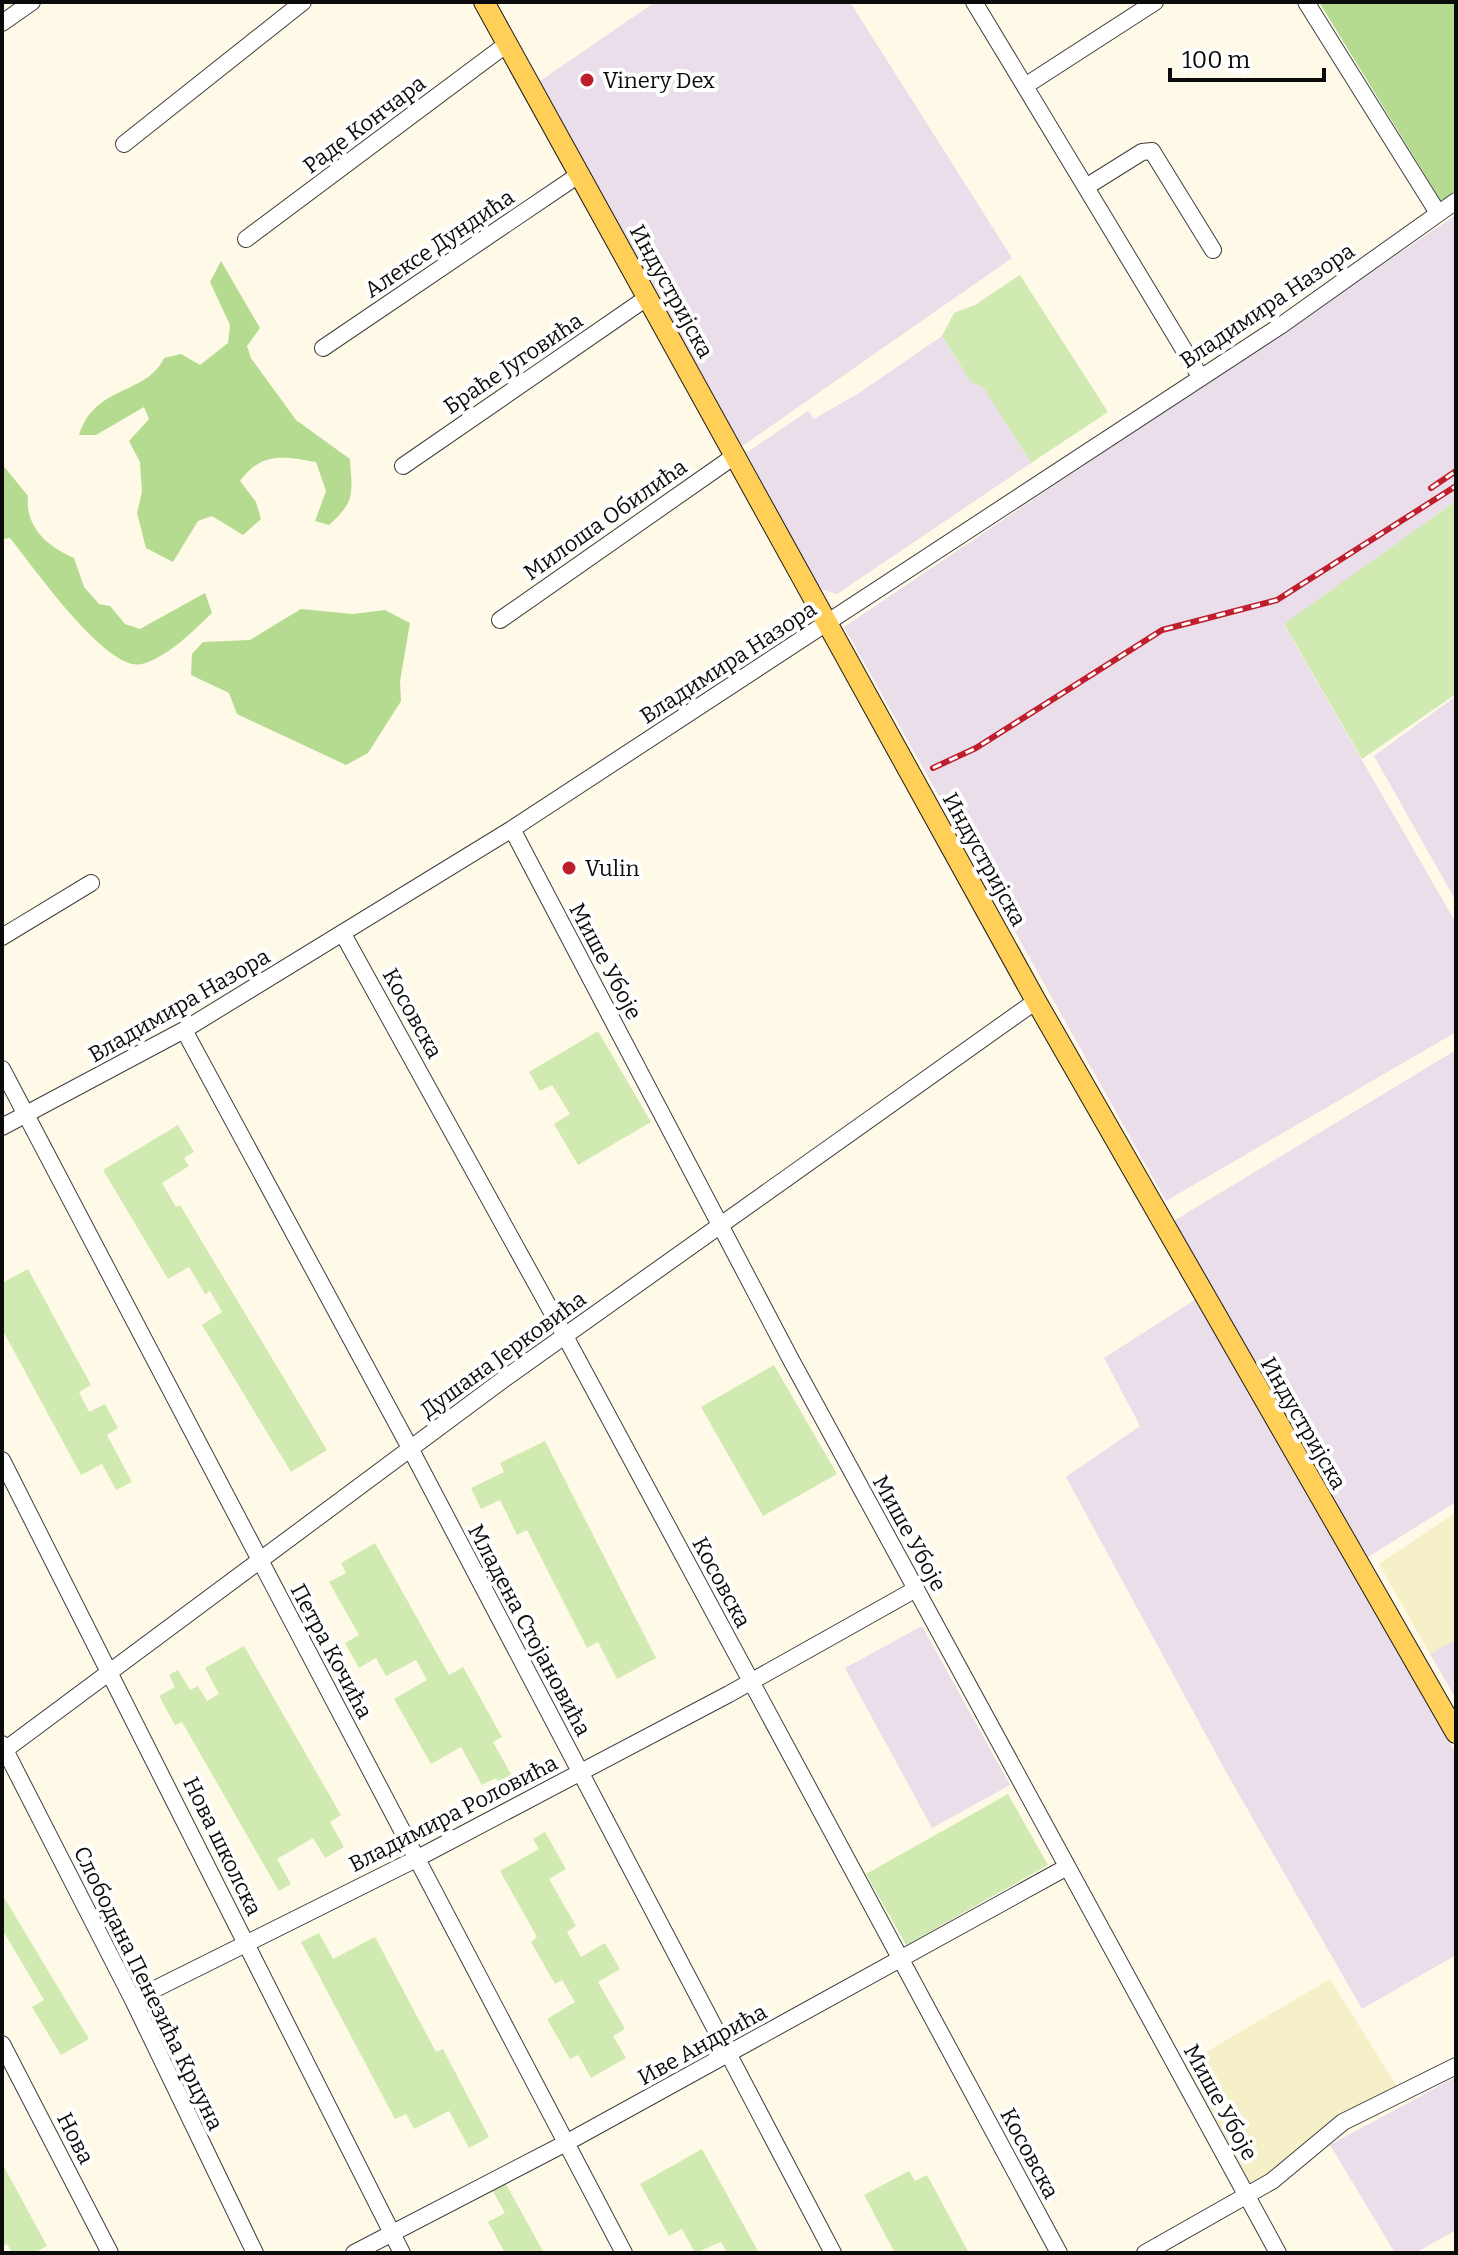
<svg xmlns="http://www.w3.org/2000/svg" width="1458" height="2255" font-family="Bitter,serif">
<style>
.industrial{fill:#e9deea}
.farmland{fill:#f5f0c8}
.green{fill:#d1eab1}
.forest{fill:#b5db90}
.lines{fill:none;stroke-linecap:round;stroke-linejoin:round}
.minor-casing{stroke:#3e3e3e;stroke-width:18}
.major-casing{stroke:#1c1c1c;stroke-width:22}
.minor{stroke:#fff;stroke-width:16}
.major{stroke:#ffcf58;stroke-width:20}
.rail-casing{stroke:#bf1e2c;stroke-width:6}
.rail{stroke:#fff;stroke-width:3;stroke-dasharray:9;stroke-linecap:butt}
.poi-dot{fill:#bf1e2c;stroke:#fff;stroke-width:3}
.labels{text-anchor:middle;stroke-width:8;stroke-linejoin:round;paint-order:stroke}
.poi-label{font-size:22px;fill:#0b0b0b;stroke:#fff;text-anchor:start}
.street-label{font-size:22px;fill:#0b0b0b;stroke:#fff}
</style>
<rect width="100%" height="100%" fill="#fffae8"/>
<path class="industrial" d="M 655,2 L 850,2 L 1012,258 L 738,449 L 540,81 Z
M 1456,215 L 1456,501 L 1284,625 L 1456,923 L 1456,1032 L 1166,1201 L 844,627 Z
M 942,336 L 971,382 L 983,387 L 1031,463 L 837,594 L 817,588 L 746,453 L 808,411 L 814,419 L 859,393 Z
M 1456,696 L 1456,901 L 1374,756 Z
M 1456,1050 L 1456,1502 L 1368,1557 L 1172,1222 Z
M 1196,1299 L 1456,1754 L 1456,1955 L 1362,2009 L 1225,1770 L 1066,1477 L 1140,1426 L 1104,1358 Z
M 922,1626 L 1010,1785 L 932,1828 L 845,1668 Z
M 1456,1639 L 1456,1699 L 1430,1654 Z
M 1456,2077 L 1456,2230 L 1415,2253 L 1395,2253 L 1330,2145 Z"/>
<path class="farmland" d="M 1456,1512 L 1456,1639 L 1430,1654 L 1379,1564 Z
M 1330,1979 L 1403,2096 L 1251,2190 L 1184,2065 Z"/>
<path class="green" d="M 1020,275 L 1108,412 L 1031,463 L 983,387 L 971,382 L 942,336 L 954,313 L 975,305 Z
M 1456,501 L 1456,694 L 1362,759 L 1284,624 Z
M 598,1031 L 651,1122 L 578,1165 L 554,1124 L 570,1114 L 552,1085 L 540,1091 L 529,1072 Z
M 178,1125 L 194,1152 L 184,1158 L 189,1166 L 162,1183 L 176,1207 L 180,1205 L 327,1450 L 291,1472 L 202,1325 L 222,1312 L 210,1291 L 205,1294 L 189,1267 L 168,1279 L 103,1170 Z
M 28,1269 L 91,1385 L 79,1392 L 89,1412 L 105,1404 L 118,1428 L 107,1435 L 132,1482 L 116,1490 L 102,1464 L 81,1475 L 2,1329 L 2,1283 Z
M 774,1365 L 837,1474 L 763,1516 L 701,1407 Z
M 545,1441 L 656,1658 L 617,1679 L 598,1642 L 587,1648 L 527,1530 L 517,1535 L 500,1500 L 481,1509 L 471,1488 L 504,1472 L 500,1463 Z
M 375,1543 L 449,1675 L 463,1667 L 502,1737 L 493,1742 L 520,1790 L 507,1797 L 496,1778 L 482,1785 L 461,1747 L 431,1764 L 394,1699 L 427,1680 L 416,1660 L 386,1676 L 376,1658 L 359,1668 L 345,1643 L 359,1635 L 329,1582 L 346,1573 L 341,1563 Z
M 244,1646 L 341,1815 L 330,1822 L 344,1847 L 325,1858 L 313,1838 L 277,1859 L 291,1884 L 279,1891 L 182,1722 L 175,1725 L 159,1696 L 175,1687 L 169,1675 L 178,1670 L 190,1690 L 198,1686 L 207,1701 L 219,1694 L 205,1668 Z
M 1008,1794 L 1048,1865 L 906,1945 L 866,1874 Z
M 545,1832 L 566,1869 L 549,1879 L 576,1926 L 567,1932 L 581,1957 L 605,1943 L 620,1969 L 598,1982 L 625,2029 L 613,2036 L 626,2058 L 591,2078 L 578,2055 L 570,2059 L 547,2019 L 575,2002 L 562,1980 L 555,1984 L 531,1942 L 537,1937 L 500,1871 L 539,1849 L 533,1839 Z
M 2,1894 L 89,2039 L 61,2055 L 32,2007 L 44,2000 L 2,1929 Z
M 319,1933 L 333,1959 L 375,1937 L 436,2052 L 443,2049 L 489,2137 L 469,2148 L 449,2111 L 414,2129 L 406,2114 L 395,2119 L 301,1942 Z
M 702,2149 L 759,2253 L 727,2253 L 721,2242 L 695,2253 L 682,2229 L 669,2236 L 640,2184 Z
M 2,2163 L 47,2246 L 34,2253 L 12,2253 L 7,2244 L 2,2247 Z
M 909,2171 L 915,2181 L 927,2175 L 969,2253 L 895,2253 L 864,2195 Z
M 506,2184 L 544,2253 L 505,2253 L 488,2222 L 505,2213 L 493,2191 Z"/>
<path class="forest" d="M 1319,2 L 1456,2 L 1456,190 L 1441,201 Z
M 221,261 L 260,328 L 247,346 L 251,358 L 296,420 L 350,459 C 352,493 356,501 329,525 L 315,521 L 326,491 L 316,462 C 283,456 261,452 240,481 L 256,502 L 261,519 L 243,535 L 212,516 L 198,521 L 173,562 L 146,548 L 137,513 L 142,492 L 140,462 L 129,441 L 149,419 L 144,407 L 96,435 L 79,435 C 95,384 146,396 164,358 L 181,354 L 200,365 L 228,343 L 230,325 L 210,282 Z
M 2,464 L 28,496 C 25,526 46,546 74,558 L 84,587 L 99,604 L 110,606 L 125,624 L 140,629 L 205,593 L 212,613 C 193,631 168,657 142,664 C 107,673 32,565 10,538 L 2,539 Z
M 301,609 L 353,614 L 385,610 L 410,623 L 400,681 L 401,701 L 368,753 L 346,765 L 237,714 L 229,693 L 191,675 L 192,654 L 203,642 L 250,640 Z"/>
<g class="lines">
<g class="minor-casing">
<path id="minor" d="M 974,2 L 1201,378
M 1306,2 L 1438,213
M 2,23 L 32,2
M 1025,86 L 1155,2
M 124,144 L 303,2
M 1086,187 L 1142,152 L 1152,151 L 1213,250
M 246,239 L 507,44
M 323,348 L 580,174
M 403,466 L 648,297
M 500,620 L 736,455
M 512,829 L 790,1358 L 1278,2253
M 343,934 L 565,1336 L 1059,2253
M 2,937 L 91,883
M 184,1030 L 410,1448 L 833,2253
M 2,1069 L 624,2253
M 2,1127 L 184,1030 L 512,829 L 1283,324 L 1456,201
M 2,1460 L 402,2253
M 2,1744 L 133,2000 L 255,2253
M 2,1752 L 504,1379 L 1036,1001
M 133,2000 L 416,1859 L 729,1694 L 916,1589
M 2,2044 L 110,2253
M 354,2253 L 566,2143 L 1067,1867
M 1145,2253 L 1272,2181 L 1343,2122 L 1456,2066"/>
</g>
<g class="major-casing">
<path id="major" d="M 484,2 L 1036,1001 L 1456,1733"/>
</g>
<use href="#minor" class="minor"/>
<use href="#major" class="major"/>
<g class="rail-casing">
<path id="rail" d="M 1431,488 L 1456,471
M 933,768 L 976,748 L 1162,630 L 1277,600 L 1456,486"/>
</g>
<use href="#rail" class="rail"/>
</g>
<g class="poi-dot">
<circle cx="587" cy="80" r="8"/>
<circle cx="569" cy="868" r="8"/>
</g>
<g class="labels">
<g class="poi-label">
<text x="603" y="88">Vinery Dex</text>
<text x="585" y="876">Vulin</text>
</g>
<g class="street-label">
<text transform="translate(364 124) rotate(-37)" y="8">Раде Кончара</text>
<text transform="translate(439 243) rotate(-34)" y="8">Алексе Дундића</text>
<text transform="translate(672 291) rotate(61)" y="8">Индустријска</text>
<text transform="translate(1267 305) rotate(-34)" y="8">Владимира Назора</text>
<text transform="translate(513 363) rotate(-34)" y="8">Браће Југовића</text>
<text transform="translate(605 519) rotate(-35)" y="8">Милоша Обилића</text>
<text transform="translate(728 662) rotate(-33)" y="8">Владимира Назора</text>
<text transform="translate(985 859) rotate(61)" y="8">Индустријска</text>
<text transform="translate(606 961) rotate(62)" y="8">Мише Убоје</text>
<text transform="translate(179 1005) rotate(-30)" y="8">Владимира Назора</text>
<text transform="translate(413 1013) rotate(61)" y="8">Косовска</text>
<text transform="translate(503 1354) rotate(-36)" y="8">Душана Јерковића</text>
<text transform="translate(1304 1423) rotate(60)" y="8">Индустријска</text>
<text transform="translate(910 1533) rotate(61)" y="8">Мише Убоје</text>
<text transform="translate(722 1582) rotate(62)" y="8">Косовска</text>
<text transform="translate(530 1630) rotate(62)" y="8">Младена Стојановића</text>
<text transform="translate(332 1651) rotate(62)" y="8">Петра Кочића</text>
<text transform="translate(453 1813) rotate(-27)" y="8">Владимира Роловића</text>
<text transform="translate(223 1846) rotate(64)" y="8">Нова школска</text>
<text transform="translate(149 1988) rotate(64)" y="8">Слободана Пенезића Крцуна</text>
<text transform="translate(702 2044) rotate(-29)" y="8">Иве Андрића</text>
<text transform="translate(1221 2102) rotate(61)" y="8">Мише Убоје</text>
<text transform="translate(76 2138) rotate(63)" y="8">Нова</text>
<text transform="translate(1030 2153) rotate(62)" y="8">Косовска</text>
</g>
</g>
<rect width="1458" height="2255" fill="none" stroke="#0b0b0b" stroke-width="8"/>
<path d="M1170 68v12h154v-12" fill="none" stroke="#0b0b0b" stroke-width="4"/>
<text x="1182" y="68" font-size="24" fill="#0b0b0b" stroke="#ffffff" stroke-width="6" paint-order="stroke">100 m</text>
</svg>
